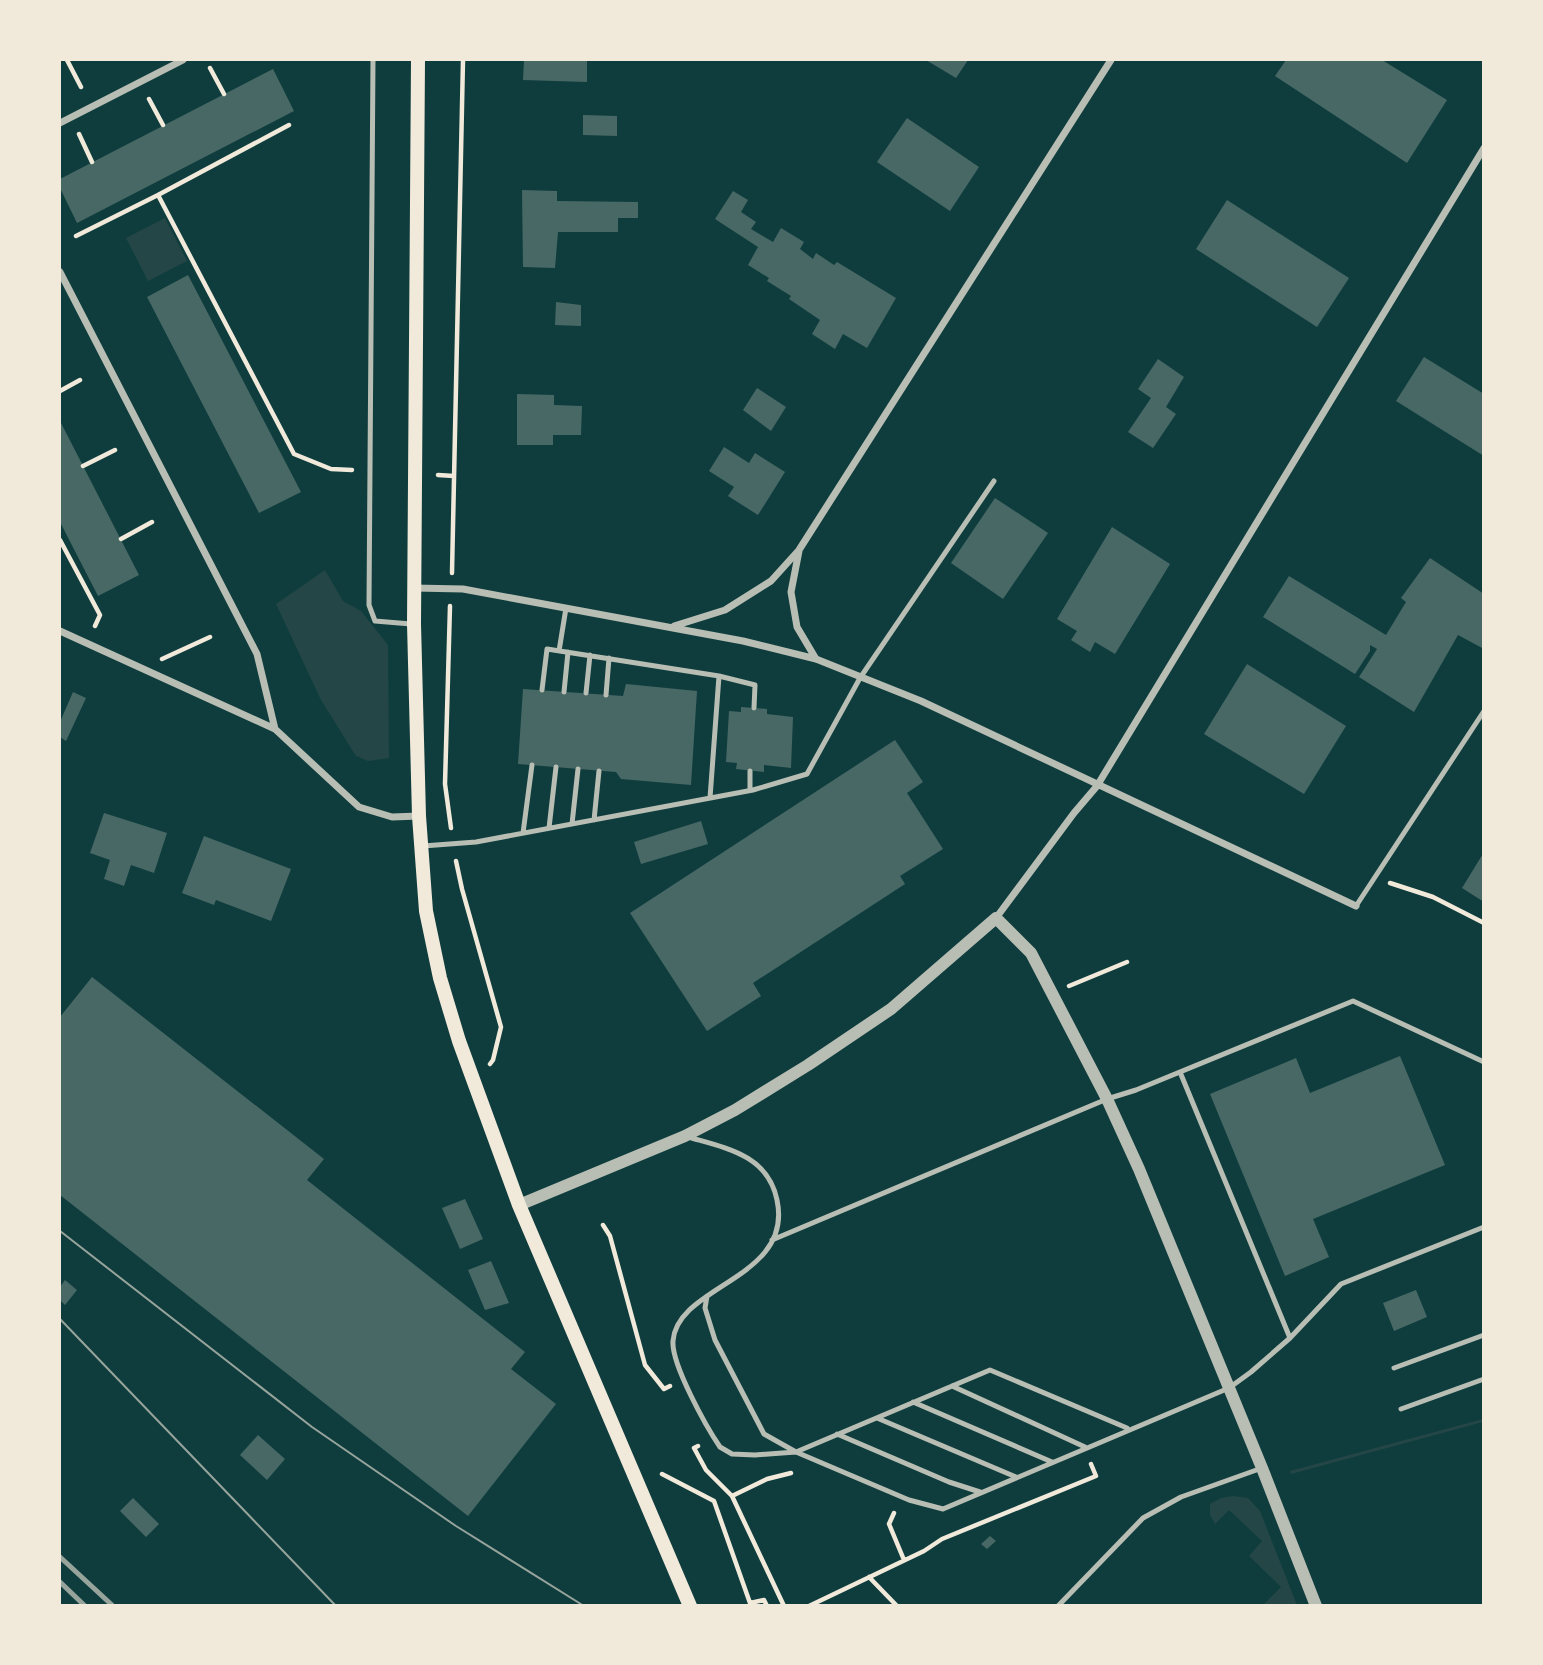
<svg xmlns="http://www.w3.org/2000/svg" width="1543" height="1665" font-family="Arial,sans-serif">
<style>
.green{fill:#244646}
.building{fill:#486865}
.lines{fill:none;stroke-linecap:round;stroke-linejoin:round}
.path{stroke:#f1e9da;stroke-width:4.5}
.service{stroke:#b8beb3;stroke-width:5}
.minor{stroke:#b8beb3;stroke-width:7}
.tertiary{stroke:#b8beb3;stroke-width:12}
.secondary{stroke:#f1e9da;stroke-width:14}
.tram{stroke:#97a49c;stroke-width:2}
.rail{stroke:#97a49c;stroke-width:5}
</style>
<rect width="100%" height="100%" fill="#0f3d3e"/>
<path class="green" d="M 165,218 L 187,261 L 148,281 L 126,238 Z
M 325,570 L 343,601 L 361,611 L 388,645 L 389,758 L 368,761 L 356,756 L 321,700 L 276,604 Z
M 1483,1419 L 1483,1422 L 1302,1471 L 1291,1474 L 1290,1471 Z
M 1233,1496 L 1248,1498 L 1260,1511 L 1297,1605 L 1263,1605 L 1281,1587 L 1249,1556 L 1262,1541 L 1229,1510 L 1215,1524 L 1210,1515 L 1210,1504 L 1221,1498 Z"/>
<path class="building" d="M 524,60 L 587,60 L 587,82 L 523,80 Z
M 926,60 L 968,60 L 956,78 Z
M 1286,60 L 1382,60 L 1447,100 L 1407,163 L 1275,76 Z
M 273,69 L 294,111 L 77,223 L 60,188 L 60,179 Z
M 583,115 L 617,116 L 617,136 L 583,135 Z
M 907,118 L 979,167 L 950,211 L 877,162 Z
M 522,190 L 557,191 L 557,201 L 638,202 L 638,218 L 618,218 L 618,232 L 558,232 L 555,268 L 523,267 Z
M 733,191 L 748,200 L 741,212 L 756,222 L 751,229 L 773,242 L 781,228 L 804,242 L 800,249 L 813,259 L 816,253 L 834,265 L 837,262 L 896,298 L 867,348 L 843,334 L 835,349 L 812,334 L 820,320 L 789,299 L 791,296 L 767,281 L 769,278 L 748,265 L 758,247 L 715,219 Z
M 1227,200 L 1349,278 L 1317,327 L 1196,249 Z
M 188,275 L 301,492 L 259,513 L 147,297 Z
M 556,302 L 581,305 L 581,326 L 555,325 Z
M 1424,357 L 1484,394 L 1484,456 L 1396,401 Z
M 1158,359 L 1184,377 L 1166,407 L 1176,414 L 1153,448 L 1128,432 L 1151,398 L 1138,389 Z
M 757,388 L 786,407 L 771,431 L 743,410 Z
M 517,394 L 554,395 L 554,405 L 582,406 L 581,435 L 553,435 L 553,445 L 517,445 Z
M 60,421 L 139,575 L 98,596 L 60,522 Z
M 724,447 L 749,463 L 755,453 L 785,472 L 758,515 L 728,496 L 734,487 L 709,471 Z
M 995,498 L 1048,533 L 1003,599 L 951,563 Z
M 1112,527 L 1170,564 L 1115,654 L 1095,642 L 1090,652 L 1071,640 L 1077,631 L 1057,619 Z
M 1430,558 L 1484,594 L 1484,649 L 1458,635 L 1414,712 L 1359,677 L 1377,649 L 1370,645 L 1370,651 L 1355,674 L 1263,617 L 1289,576 L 1386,635 L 1406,602 L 1401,598 Z
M 1247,664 L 1346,726 L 1304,794 L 1204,734 Z
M 626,684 L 697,691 L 691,785 L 621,779 L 616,772 L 518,764 L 523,689 L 623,696 Z
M 73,692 L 86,698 L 66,741 L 60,737 L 60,722 Z
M 741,707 L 767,709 L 767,714 L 793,717 L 791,768 L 764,765 L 764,772 L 736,769 L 737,763 L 726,762 L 729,711 L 741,712 Z
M 895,740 L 923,782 L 907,793 L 943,849 L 900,876 L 905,884 L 753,983 L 761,996 L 707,1031 L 630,913 Z
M 104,813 L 167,833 L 154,873 L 131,865 L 124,886 L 104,879 L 110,860 L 90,853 Z
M 701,821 L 708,844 L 641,864 L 634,842 Z
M 204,836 L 291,869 L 271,921 L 216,900 L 214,905 L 182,893 Z
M 1484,852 L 1484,902 L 1462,888 Z
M 92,977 L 324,1159 L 307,1180 L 525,1352 L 511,1369 L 556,1404 L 468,1516 L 60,1195 L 60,1017 Z
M 1400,1056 L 1445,1165 L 1313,1219 L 1329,1257 L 1285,1276 L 1210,1094 L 1296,1058 L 1310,1093 Z
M 465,1199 L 483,1239 L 460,1249 L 442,1208 Z
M 491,1261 L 509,1303 L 485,1310 L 468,1270 Z
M 65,1280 L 77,1290 L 65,1305 L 60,1300 L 60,1287 Z
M 1416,1290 L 1427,1317 L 1394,1331 L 1383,1303 Z
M 258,1435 L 285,1459 L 267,1480 L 240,1455 Z
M 133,1498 L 159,1524 L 146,1537 L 120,1511 Z
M 990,1536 L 996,1541 L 987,1549 L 981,1544 Z"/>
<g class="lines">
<path class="path" d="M 67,60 L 81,87
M 210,68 L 224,94
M 149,99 L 163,125
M 79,134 L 92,162
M 158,195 L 289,125
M 76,236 L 158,195 L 294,454 L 331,469 L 352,470
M 60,391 L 80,380
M 83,466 L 115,450
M 438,475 L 454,476
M 121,539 L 152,522
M 60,540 L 100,615 L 95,626
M 452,573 L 463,60
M 450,606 L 445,784 L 451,828
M 162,659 L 210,637
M 456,861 L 462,889 L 501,1027 L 493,1060 L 490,1064
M 1390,883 L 1433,897 L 1484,923
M 1069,986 L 1127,962
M 603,1225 L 610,1236 L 645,1365 L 664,1389 L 670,1386
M 698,1446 L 694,1448 L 706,1470 L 732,1496 L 784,1606
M 662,1474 L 714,1501 L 750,1603 L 764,1600 L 767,1606
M 732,1496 L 767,1479 L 791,1473
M 894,1513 L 889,1524 L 904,1560
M 869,1577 L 897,1606
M 809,1606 L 924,1551 L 942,1539 L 1096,1476 L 1091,1464"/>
<path class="service" d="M 373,60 L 369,605 L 375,621 L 411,624
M 559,651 L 566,608
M 542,690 L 547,649 L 719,676 L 755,685 L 754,708
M 564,692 L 568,652
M 586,693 L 590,655
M 606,695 L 609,658
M 750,790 L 750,771
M 710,798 L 719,676
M 594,820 L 599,771
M 572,824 L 578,769
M 549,828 L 556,767
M 523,833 L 532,765
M 423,846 L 476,842 L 753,790 L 807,774 L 860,678 L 994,481
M 1356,906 L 1484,711
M 1180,1072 L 1290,1338
M 688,1137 C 726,1148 768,1155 777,1200 C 794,1279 677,1285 673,1341 C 671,1364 707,1428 720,1447 L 732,1454 L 755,1455 L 796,1452 L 990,1370 L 1127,1428
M 772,1240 L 1107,1099 L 1136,1090 L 1353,1001 L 1484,1062
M 707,1296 L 705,1308 L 715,1340 L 764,1434 L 796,1452 L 909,1500 L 943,1509 L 1229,1388 L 1251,1372 L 1290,1338 L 1341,1284 L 1484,1227
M 1394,1368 L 1484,1335
M 952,1386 L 1085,1447
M 913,1402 L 1052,1462
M 1401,1409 L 1484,1379
M 877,1418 L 1016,1477
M 837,1434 L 949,1482 L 980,1492
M 1058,1606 L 1143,1518 L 1181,1497 L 1262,1468"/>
<path class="minor" d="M 60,123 L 183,60
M 60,272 L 257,654 L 275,729
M 799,551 L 791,592 L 797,627 L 816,659
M 414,588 L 463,589 L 743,641 L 816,659 L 921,701 L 1356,906
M 674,626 L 725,610 L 771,581 L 799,550 L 1111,60
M 60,631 L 275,729 L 359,807 L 392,817 L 419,816
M 996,918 L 1074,813 L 1097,786 L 1484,148"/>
<path class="tertiary" d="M 519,1205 L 685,1136 L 735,1110 L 808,1065 L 891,1009 L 996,918 L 1031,953 L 1107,1099 L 1139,1169 L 1262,1468 L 1316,1606"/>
<path class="secondary" d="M 418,60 L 414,624 L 419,816 L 426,911 L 440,978 L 459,1041 L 519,1205 L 690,1606"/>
<path class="tram" d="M 60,1231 L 312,1427 L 456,1526 L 584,1606
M 60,1319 L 336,1606"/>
<path class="rail" d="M 60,1557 L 113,1606
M 60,1582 L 85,1606"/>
</g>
<rect width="1543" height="1665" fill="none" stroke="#f1e9da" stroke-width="122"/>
</svg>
